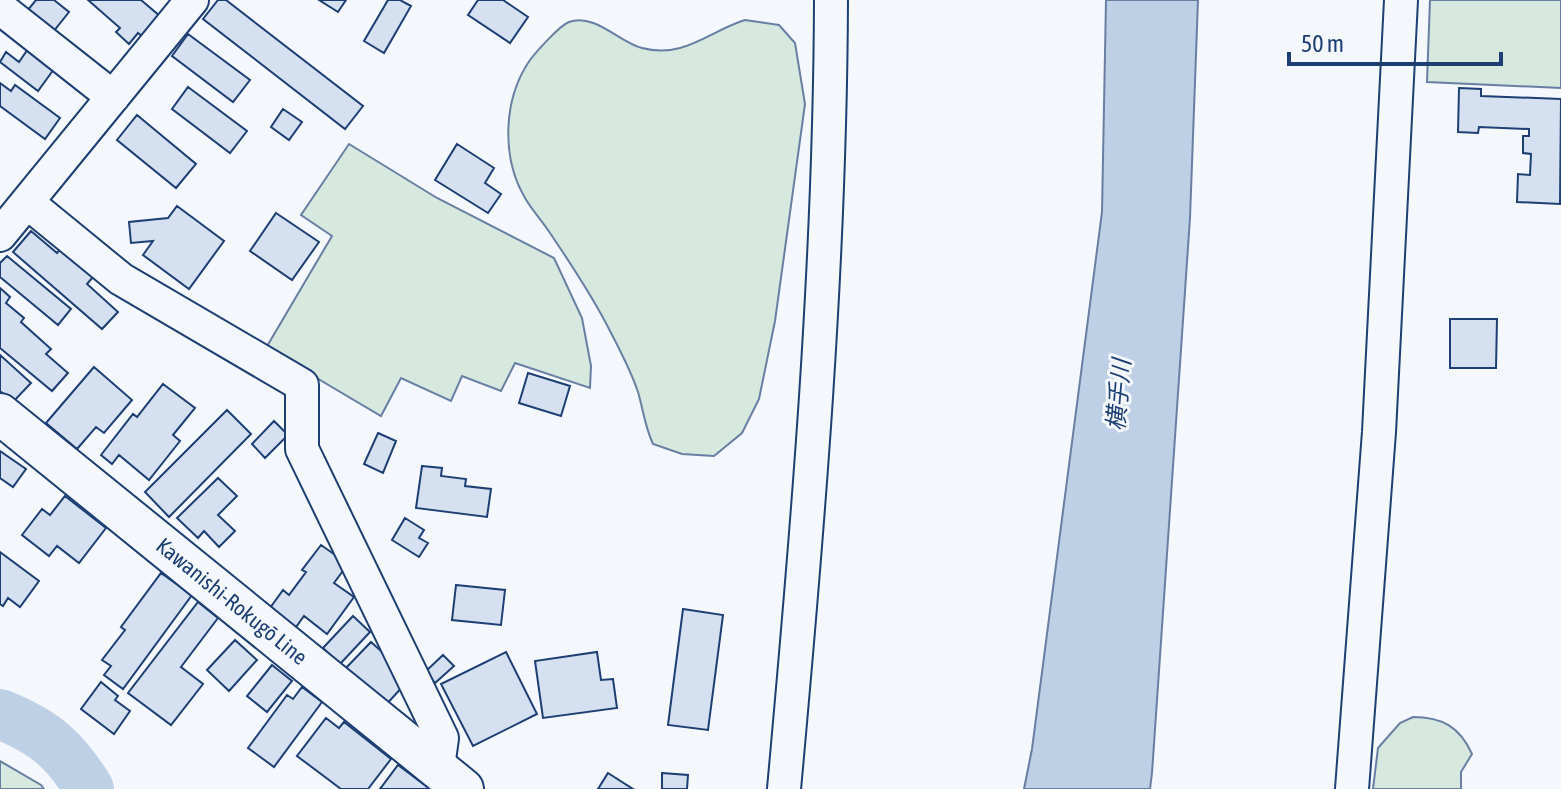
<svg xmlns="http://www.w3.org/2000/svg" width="1561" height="789" font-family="'Asap Condensed','Noto Sans JP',sans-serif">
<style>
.green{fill:#d7e8df;stroke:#687fa3;stroke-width:2}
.water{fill:#bed0e5;stroke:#687fa3;stroke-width:2}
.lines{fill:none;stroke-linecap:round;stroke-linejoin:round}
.river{stroke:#bed0e5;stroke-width:50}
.building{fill:#d5e0f0;stroke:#1d3f73;stroke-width:2}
.minor-casing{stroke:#1d3f73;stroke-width:36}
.major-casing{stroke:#1d3f73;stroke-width:44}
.minor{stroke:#f4f7fb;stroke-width:32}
.major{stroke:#f4f7fb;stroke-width:40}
.labels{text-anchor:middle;stroke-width:6;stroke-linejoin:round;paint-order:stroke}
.street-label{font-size:22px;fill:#1d3f73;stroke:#f4f7fb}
.water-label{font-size:24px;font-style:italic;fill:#1d3f73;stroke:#f4f7fb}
</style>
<rect width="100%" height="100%" fill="#f4f7fb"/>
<path class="green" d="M 1430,0 L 1561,0 L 1561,88 L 1427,82 Z
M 745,20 L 779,25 L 795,43 L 805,104 L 775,321 L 759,399 L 742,433 L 714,456 L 682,454 L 653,444 C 645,427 643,409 638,392 C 631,371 620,350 610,331 C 593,297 571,264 550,233 C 542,221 532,210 525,198 C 501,157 503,99 530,60 C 537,51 559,26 569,22 C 595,13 619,42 642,48 C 684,59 709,31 745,20 Z
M 349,144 L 437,198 L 554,258 L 582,318 L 591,366 L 590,388 L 515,363 L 501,391 L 462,376 L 451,401 L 401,378 L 381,416 L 266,348 L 332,236 L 301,215 Z
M 1413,717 C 1442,717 1460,727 1472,754 L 1461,772 L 1461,789 L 1373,789 L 1378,748 L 1400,723 Z
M 0,761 L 41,785 L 44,789 L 0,789 Z"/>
<path class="water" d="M 1106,0 L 1198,0 L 1190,218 L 1152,773 L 1150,789 L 1024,789 L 1032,749 L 1102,212 Z"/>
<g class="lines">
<path class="river" d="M 0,714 C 44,732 64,748 89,789"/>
</g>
<path class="building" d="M 36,0 L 54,0 L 69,12 L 53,32 L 27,11 Z
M 88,0 L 141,0 L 161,17 L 144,38 L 138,33 L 129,44 L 116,32 L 120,28 Z
M 218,0 L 226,0 L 363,106 L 345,129 L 203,19 Z
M 319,0 L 346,0 L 338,12 Z
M 388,0 L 400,0 L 411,6 L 384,53 L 364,41 Z
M 478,0 L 503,0 L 528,17 L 510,43 L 468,15 Z
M 188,34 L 250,80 L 233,102 L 172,56 Z
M 28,49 L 54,69 L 38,91 L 0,62 L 6,52 L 19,62 Z
M 0,83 L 11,91 L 15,85 L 60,118 L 45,139 L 0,106 Z
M 188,87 L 247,131 L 230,153 L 172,109 Z
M 1459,88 L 1481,89 L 1481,96 L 1561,99 L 1560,204 L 1517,202 L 1518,174 L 1530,175 L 1531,154 L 1523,153 L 1523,136 L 1529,136 L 1529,129 L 1479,127 L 1478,133 L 1458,132 Z
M 283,109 L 302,122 L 289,140 L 271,127 Z
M 137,115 L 196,164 L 176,188 L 117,140 Z
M 457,144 L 494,168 L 485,183 L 501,194 L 488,213 L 435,180 Z
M 177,206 L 224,241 L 189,289 L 143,255 L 153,241 L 131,243 L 129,222 L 168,218 Z
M 276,213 L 319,242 L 292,280 L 250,251 Z
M 31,231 L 57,253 L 61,248 L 93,277 L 87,284 L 118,312 L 102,329 L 13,252 Z
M 7,256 L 71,309 L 58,325 L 0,277 L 0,263 Z
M 0,288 L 10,297 L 6,303 L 24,318 L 21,322 L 51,349 L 46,354 L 68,373 L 52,391 L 0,348 Z
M 1450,319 L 1497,319 L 1496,368 L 1450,368 Z
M 0,355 L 31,383 L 13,402 L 0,391 Z
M 94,367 L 132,400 L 104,433 L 96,427 L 77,449 L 46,423 Z
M 528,373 L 570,386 L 561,416 L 519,403 Z
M 163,384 L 195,408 L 173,435 L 180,441 L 149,480 L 119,455 L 112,464 L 101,455 L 133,414 L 137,417 Z
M 227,410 L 251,434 L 169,517 L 145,492 Z
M 274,421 L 288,435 L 265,458 L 252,444 Z
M 378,433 L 396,441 L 383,473 L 364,464 Z
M 0,451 L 26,469 L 13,487 L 0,478 Z
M 422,466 L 442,468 L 441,476 L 466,479 L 465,486 L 491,489 L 487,517 L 416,508 Z
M 218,478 L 237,496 L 218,515 L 235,531 L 219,547 L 204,531 L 198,538 L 177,518 Z
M 65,496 L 106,528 L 79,563 L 57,546 L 49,556 L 22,535 L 42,509 L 50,515 Z
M 405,518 L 424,530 L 419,538 L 428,543 L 419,557 L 392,540 Z
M 321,545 L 348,564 L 334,583 L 354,597 L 327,634 L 304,616 L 291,634 L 265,615 L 283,590 L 289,595 L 306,572 L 302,570 Z
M 0,552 L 39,581 L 20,607 L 8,598 L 3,606 L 0,604 Z
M 161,573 L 192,595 L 123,689 L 104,675 L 111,666 L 102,660 L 125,630 L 121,627 Z
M 456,585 L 505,590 L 501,625 L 452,620 Z
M 198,602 L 218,618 L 181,667 L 203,684 L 171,725 L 128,693 Z
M 683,609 L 723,615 L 708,730 L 668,725 Z
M 353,616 L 370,632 L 340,664 L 323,648 Z
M 235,640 L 257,660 L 229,691 L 207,670 Z
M 371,642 L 400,668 L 405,684 L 384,707 L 344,670 Z
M 506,652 L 537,714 L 473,746 L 441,684 Z
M 597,652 L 601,680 L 613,679 L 617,708 L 543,718 L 535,661 Z
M 443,655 L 454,666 L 435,683 L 425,672 Z
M 272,665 L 292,681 L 267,712 L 247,696 Z
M 101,682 L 118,696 L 115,700 L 130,711 L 114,734 L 81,709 Z
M 302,687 L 322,702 L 274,767 L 248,748 L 287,695 L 293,699 Z
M 326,718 L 339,728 L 344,722 L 391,759 L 368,789 L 341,789 L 297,756 Z
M 398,765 L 430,789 L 380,789 Z
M 608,773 L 633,789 L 598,789 Z
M 662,773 L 688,775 L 687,789 L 662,789 Z"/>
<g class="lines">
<g class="minor-casing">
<path id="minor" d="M 0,8 L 113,97
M 28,203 L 121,279 L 302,385 L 302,449 L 442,738 L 438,767
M 0,235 L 192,0
M 784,789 C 808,526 830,264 831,0
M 1352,789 L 1379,432 L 1401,0"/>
</g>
<g class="major-casing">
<path id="major" d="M 0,414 L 463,789"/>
</g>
<use href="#minor" class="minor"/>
<use href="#major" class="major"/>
</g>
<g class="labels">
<g class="street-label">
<text transform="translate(232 601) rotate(39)" y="8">Kawanishi-Rokugō Line</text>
</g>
<g class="water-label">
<text transform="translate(1119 395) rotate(-85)" y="8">横手川</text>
</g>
</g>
<path d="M1289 52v12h212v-12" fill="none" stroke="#1d3f73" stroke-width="4"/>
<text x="1301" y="52" font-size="24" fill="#1d3f73" stroke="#f4f7fb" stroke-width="6" paint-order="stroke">50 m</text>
</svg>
